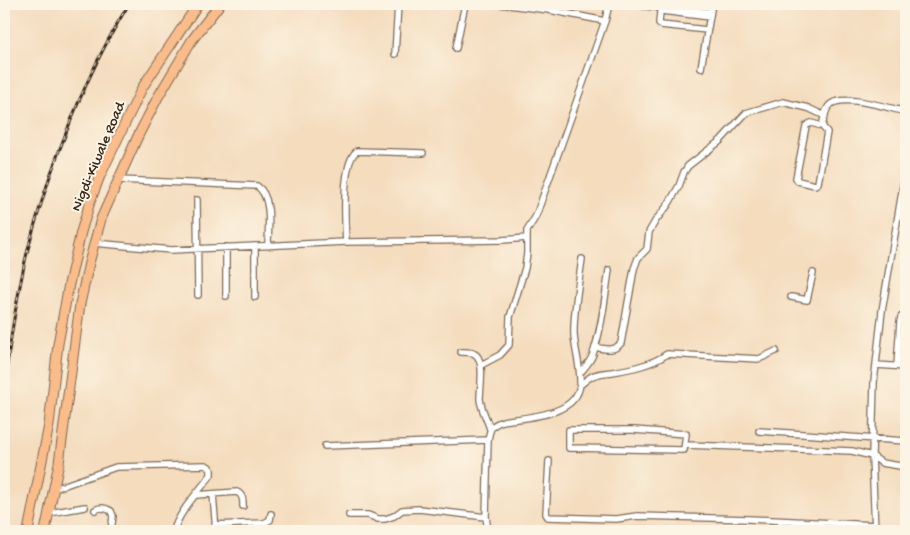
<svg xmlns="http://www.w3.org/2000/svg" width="910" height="535" font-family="'Gochi Hand',sans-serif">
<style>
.built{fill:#f3d4be}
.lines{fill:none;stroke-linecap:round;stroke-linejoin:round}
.minor-casing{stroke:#7c6856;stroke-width:8}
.primary-casing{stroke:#7c6856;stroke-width:11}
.minor{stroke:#fff;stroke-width:5.5}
.primary{stroke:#f9bc8a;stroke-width:9}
.rail-casing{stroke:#3b2a1e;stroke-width:3}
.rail{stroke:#fcf5e5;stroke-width:1;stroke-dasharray:4;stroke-linecap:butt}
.labels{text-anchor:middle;stroke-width:4;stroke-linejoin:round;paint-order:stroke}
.street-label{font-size:15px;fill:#3b2a1e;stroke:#fcf5e5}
</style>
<rect width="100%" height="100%" fill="#fcf5e5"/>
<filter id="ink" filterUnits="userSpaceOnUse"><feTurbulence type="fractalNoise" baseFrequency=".02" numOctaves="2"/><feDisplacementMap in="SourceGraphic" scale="10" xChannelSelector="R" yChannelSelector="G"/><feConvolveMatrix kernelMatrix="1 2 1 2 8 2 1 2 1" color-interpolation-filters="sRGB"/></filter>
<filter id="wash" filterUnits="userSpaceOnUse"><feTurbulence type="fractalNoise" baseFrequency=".0096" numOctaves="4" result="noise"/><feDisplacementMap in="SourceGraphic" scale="20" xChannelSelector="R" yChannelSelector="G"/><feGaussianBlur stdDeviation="1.12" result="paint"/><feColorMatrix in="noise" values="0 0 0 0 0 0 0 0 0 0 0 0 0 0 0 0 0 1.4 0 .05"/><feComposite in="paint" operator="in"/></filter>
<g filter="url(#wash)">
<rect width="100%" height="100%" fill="#f4dcbd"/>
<path class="built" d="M 541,523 L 807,531 L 811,531 L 541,531 Z
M 881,525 L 906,526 L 906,531 L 881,531 Z"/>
</g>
<g filter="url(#ink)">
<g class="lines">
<g class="minor-casing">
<path id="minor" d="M 500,4 L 549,10 L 605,21
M 644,4 L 644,6 L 646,6 L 667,8
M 677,9 L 710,12
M 707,30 L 661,25 L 659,23 L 660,12 L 662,11 L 710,17
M 456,48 L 465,4
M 395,54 L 398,4
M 701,68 L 712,4
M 811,123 L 822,126 L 827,132 L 818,183 L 815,185 L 798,181 L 796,178 L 806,126 L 807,125 Z
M 822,126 C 824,119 825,108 831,104 C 846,94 889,108 906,112
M 118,180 L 257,186 C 273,197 268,228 268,246
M 197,200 L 198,295
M 346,242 C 345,223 341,162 357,151 L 423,153
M 94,243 L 171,250 L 346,242 L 502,240 L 527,238
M 255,246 L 255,297
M 226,247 L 226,296
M 791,297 L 807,300 L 813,273
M 595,347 C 605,349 614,352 621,343 L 634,269 L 638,258 L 647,249 L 649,232 L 656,220 L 668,205 L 679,186 L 684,172 L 688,166 L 720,141 L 746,113 L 783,102 L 808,108 L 825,116
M 461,352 C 465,352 469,352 473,353 C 486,358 480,387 480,399 C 481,409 487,419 490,429
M 481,365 L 500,355 L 509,345 L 510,317 L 525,268 L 527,253 L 527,231 L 536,216 L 605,21 L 609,4
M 876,365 L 906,367
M 897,366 L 900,322 L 901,317 L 906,314
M 580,373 C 585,367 591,361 593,354 C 602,328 605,297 609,270
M 580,385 C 583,383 586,380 589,378 C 595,373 604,373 612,372 C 630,369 652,365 667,354 L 759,359 L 776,351
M 569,430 L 634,430 L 686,434 L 684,450 L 569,448 Z
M 759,431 L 906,441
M 685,445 L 852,451 L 872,456 L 882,463 L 906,467
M 325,446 L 488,440
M 549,461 L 546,514 L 548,517 L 616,519 L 637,516 L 749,519 L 875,525
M 54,489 L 116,467 L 206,465 L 209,467 L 211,470 L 211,475 C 200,490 177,514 174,531
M 213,494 L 216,531
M 196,495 L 237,492 C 243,495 243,500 243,506
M 95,510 C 100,507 106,508 111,511 L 113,516 L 111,531
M 49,513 L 85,507
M 349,515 L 368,515 L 378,519 L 385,519 L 394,516 L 402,510 L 419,509 L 486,517
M 215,525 L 264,523 L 270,520 L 271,514
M 488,531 L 486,517 L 488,440 C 490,428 491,425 503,421 C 527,417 577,416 580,384 C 581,368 575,351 574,335 C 573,313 579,282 582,259
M 875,531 L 872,456 L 874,382 L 882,311 L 906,168"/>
</g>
<g class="primary-casing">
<path id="primary" d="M 28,531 L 49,425 L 58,344 L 69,284 L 81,232 L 90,202 L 100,176 L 142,88 L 198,4
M 45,531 L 59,463 L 80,304 L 89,263 L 101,219 L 138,136 L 158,97 L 192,40 L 220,4"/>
</g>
<use href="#minor" class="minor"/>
<use href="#primary" class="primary"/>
<g class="rail-casing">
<path id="rail" d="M 4,387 C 9,348 15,309 23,271 C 29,239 40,207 50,176 C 71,116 95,58 129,4"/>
</g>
<use href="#rail" class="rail"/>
</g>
</g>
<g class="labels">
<g class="street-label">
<text transform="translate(97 156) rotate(-67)" y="5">Nigdi-Kiwale Road</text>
</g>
</g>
<rect width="910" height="535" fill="none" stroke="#fcf5e5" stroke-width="20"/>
</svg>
